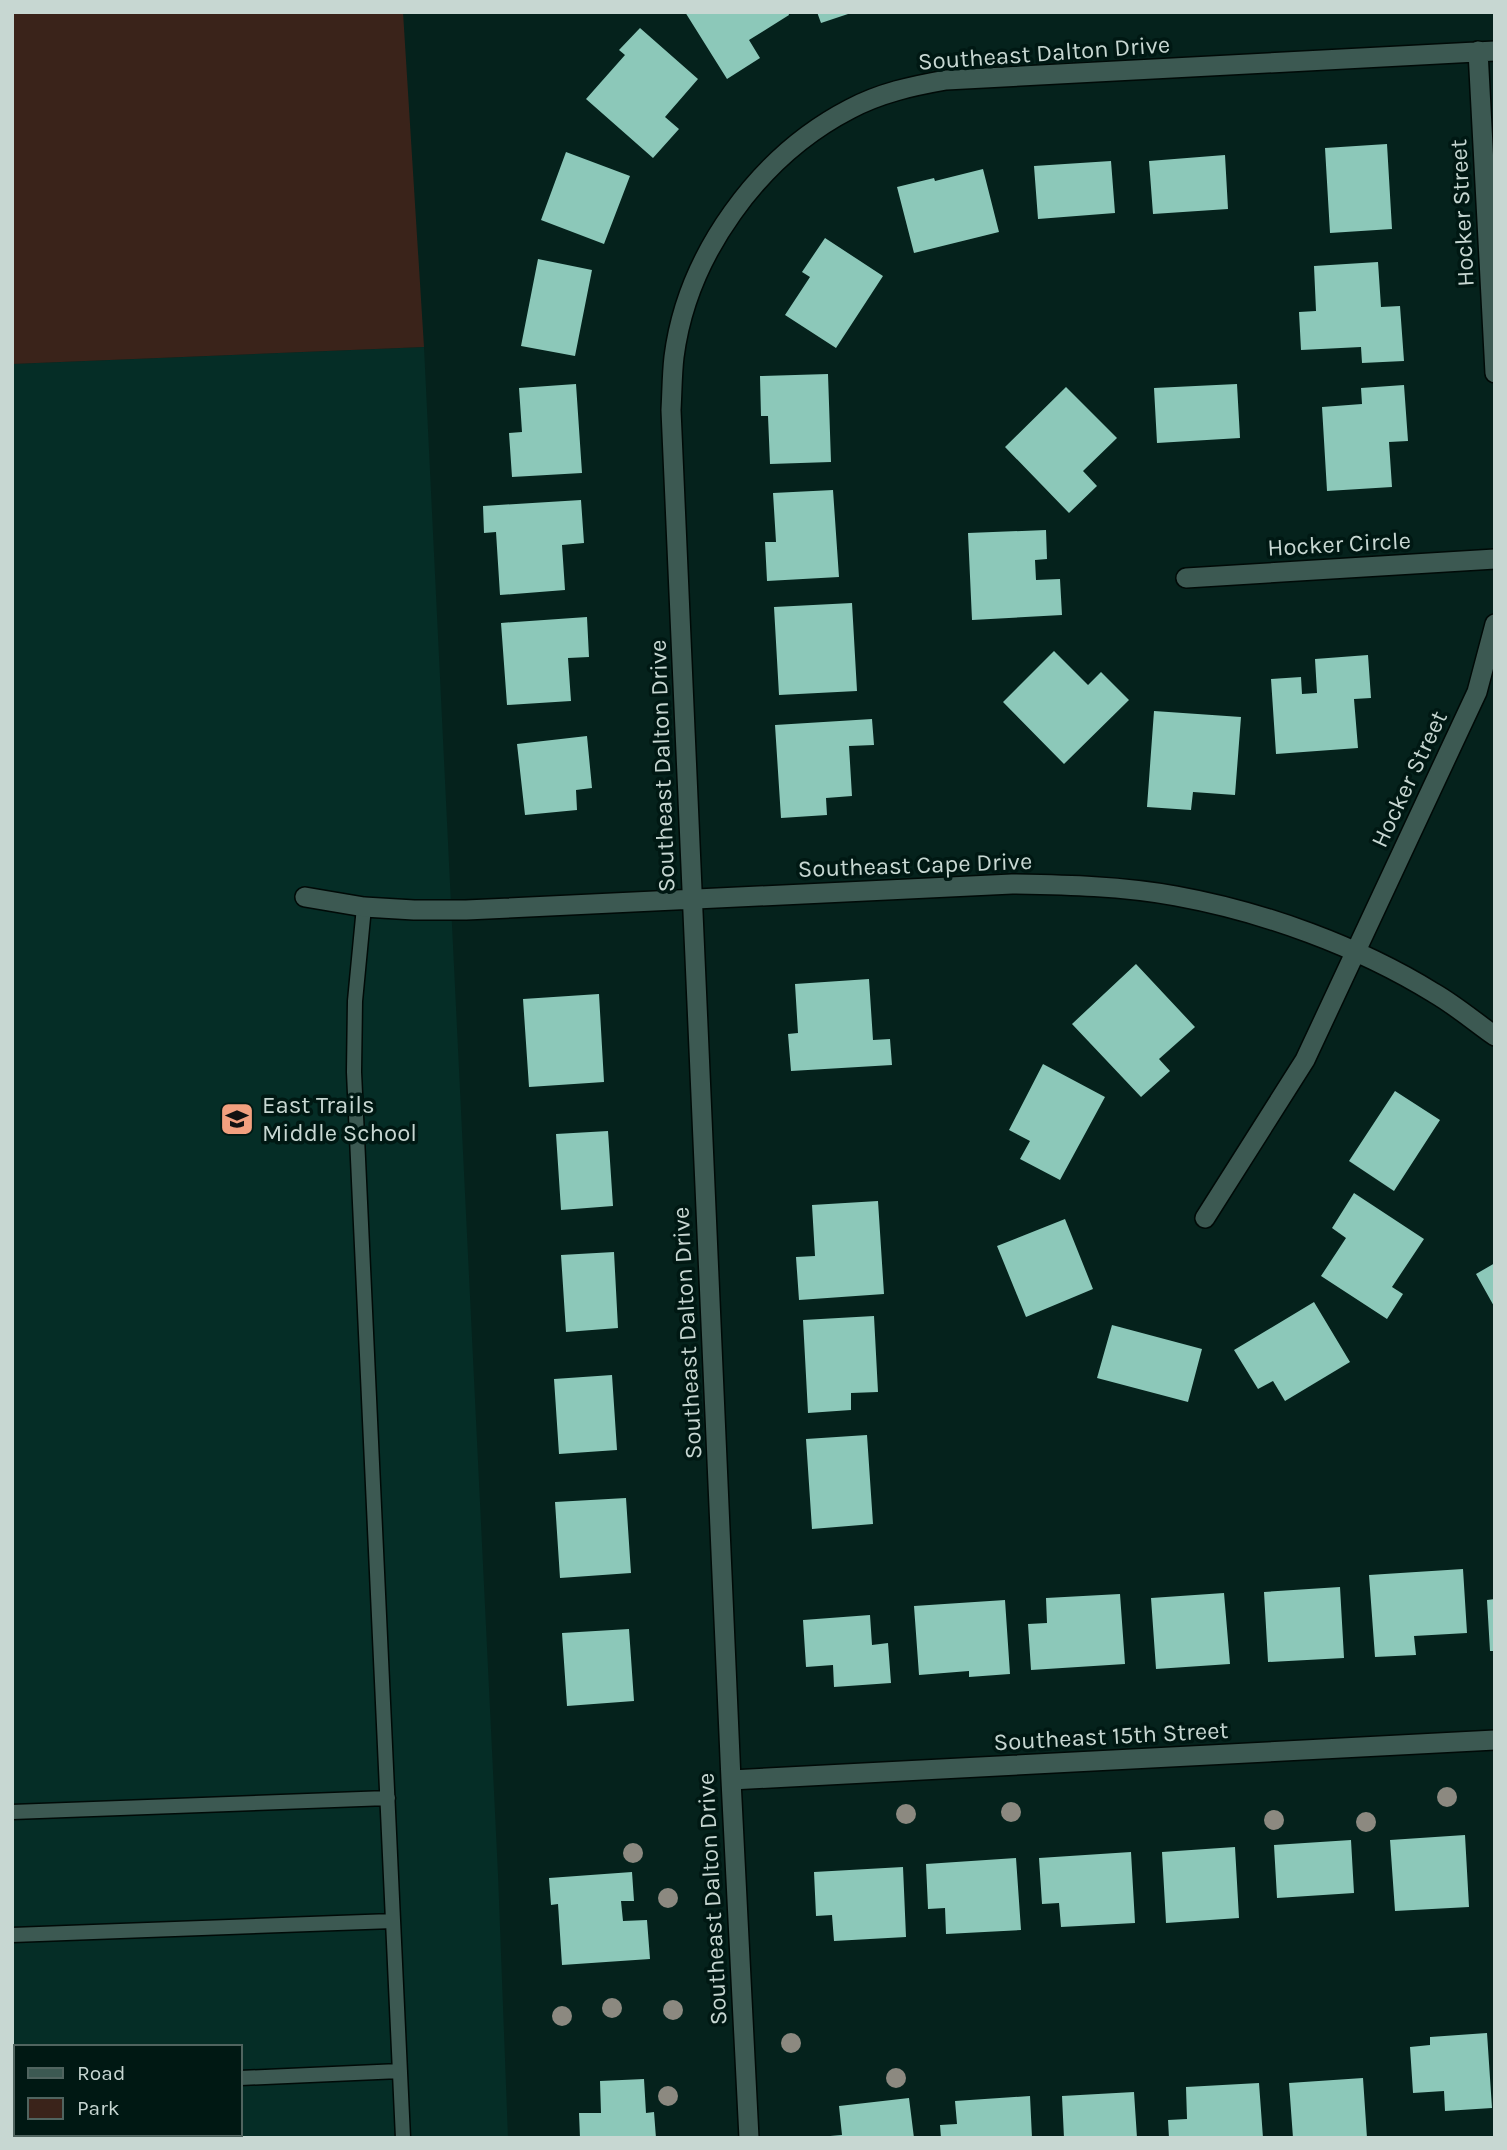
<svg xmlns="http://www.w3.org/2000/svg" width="1507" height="2150" font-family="Karla,sans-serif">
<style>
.built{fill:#052d26;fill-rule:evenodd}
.green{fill:#3a231a}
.building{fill:#8cc8b9}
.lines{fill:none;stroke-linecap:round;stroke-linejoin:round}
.service-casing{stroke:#000a07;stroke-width:17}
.minor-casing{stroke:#000a07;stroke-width:22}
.service{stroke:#3c5952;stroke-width:14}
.minor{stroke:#3c5952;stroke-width:19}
.tree{fill:#8c8980}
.labels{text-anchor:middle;stroke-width:7;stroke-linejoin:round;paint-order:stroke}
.street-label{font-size:24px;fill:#c7d7d2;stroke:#001813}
.poi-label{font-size:24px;fill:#c7d7d2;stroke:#001813;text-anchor:start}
</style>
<rect width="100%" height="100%" fill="#05221c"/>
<path class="built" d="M 424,347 L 498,1874 L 508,2138 L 12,2138 L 12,364 ZM 16,2047 L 240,2047 L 240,2134 L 16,2134 Z"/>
<path class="green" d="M 12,12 L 403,12 L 424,347 L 12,364 Z"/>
<path class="building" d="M 685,12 L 788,12 L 789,15 L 749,40 L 760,58 L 727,79 Z
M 817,12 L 851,12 L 851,13 L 821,23 Z
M 640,28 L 698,79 L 665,117 L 679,129 L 653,158 L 586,99 L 625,55 L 619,50 Z
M 1387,144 L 1392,229 L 1330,233 L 1325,148 Z
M 566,152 L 630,176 L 604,244 L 541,220 Z
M 1225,155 L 1228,209 L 1153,214 L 1149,161 Z
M 1111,161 L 1115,213 L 1038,219 L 1034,166 Z
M 983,169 L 999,232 L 914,253 L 897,187 L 934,178 L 935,181 Z
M 825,238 L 883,276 L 836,348 L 785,315 L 810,277 L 802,272 Z
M 538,259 L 592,270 L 575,356 L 521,346 Z
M 1378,262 L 1381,307 L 1400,306 L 1404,361 L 1362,363 L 1361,347 L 1301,350 L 1299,312 L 1316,311 L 1314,266 Z
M 828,374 L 831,462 L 770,464 L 768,416 L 761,416 L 760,376 Z
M 576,384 L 582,473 L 512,477 L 509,433 L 522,432 L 519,388 Z
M 1237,384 L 1240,438 L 1157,443 L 1154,388 Z
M 1404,385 L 1408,441 L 1389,442 L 1392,487 L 1327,491 L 1322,407 L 1362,404 L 1361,388 Z
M 1066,387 L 1117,438 L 1083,471 L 1097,486 L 1069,513 L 1005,447 Z
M 833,490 L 839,577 L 767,581 L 765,542 L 776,542 L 773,493 Z
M 581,500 L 584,543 L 562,545 L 565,590 L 500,595 L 496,532 L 484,533 L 483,506 Z
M 1046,530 L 1047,559 L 1035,560 L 1036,580 L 1060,579 L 1062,615 L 972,620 L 968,533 Z
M 852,603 L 857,691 L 779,695 L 774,607 Z
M 587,617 L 589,657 L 568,658 L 571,701 L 507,705 L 501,623 Z
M 1054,651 L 1088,685 L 1101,672 L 1129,700 L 1064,764 L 1003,702 Z
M 1368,655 L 1371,698 L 1354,699 L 1358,748 L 1276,754 L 1271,679 L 1301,677 L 1302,694 L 1317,693 L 1315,659 Z
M 1154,711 L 1241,717 L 1235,795 L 1193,792 L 1191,810 L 1147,807 Z
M 872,719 L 874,745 L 849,746 L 852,796 L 826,798 L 827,815 L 781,818 L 775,725 Z
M 587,736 L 592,788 L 576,790 L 577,810 L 525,815 L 517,744 Z
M 1136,964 L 1195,1027 L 1159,1059 L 1170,1071 L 1141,1097 L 1072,1024 Z
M 869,979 L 873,1040 L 890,1039 L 892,1065 L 791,1071 L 788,1034 L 798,1033 L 795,984 Z
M 599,994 L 604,1082 L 529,1087 L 523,999 Z
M 1043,1064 L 1105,1097 L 1060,1180 L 1020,1159 L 1030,1141 L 1009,1130 Z
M 1395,1091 L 1440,1120 L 1394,1191 L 1349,1161 Z
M 608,1131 L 613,1206 L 561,1210 L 556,1134 Z
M 1354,1193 L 1424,1239 L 1392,1287 L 1403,1294 L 1387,1319 L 1321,1276 L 1346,1238 L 1332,1228 Z
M 878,1201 L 884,1294 L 799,1300 L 796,1257 L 815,1256 L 812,1205 Z
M 1065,1219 L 1093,1289 L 1026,1317 L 997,1246 Z
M 614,1252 L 618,1328 L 566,1332 L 561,1255 Z
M 1495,1263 L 1495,1308 L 1476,1274 Z
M 1314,1302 L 1350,1362 L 1285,1401 L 1273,1381 L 1258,1389 L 1234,1350 Z
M 874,1316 L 878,1392 L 851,1393 L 851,1410 L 808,1413 L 803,1320 Z
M 1112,1325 L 1202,1349 L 1188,1402 L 1097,1378 Z
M 612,1375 L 617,1450 L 559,1454 L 554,1379 Z
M 867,1435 L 873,1524 L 812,1529 L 806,1439 Z
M 626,1498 L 631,1573 L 560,1578 L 555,1502 Z
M 1463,1569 L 1467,1633 L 1414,1636 L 1416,1655 L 1375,1657 L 1369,1575 Z
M 1340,1587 L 1344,1658 L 1268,1662 L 1264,1592 Z
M 1224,1593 L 1230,1664 L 1156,1669 L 1151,1598 Z
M 1120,1594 L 1125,1664 L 1031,1670 L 1028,1624 L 1047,1623 L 1046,1598 Z
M 1495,1599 L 1495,1651 L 1490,1651 L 1487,1600 Z
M 1005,1600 L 1010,1674 L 969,1677 L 969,1671 L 919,1675 L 914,1606 Z
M 870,1615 L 872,1645 L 888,1643 L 891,1683 L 834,1687 L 833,1665 L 806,1667 L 803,1620 Z
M 629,1629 L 634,1701 L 567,1706 L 562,1633 Z
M 1465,1835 L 1469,1907 L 1395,1911 L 1390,1840 Z
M 1351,1840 L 1354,1893 L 1277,1898 L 1274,1845 Z
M 1235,1847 L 1239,1918 L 1166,1923 L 1162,1852 Z
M 1131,1852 L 1135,1923 L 1061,1927 L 1059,1903 L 1042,1904 L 1039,1858 Z
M 1016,1858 L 1021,1930 L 946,1934 L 945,1908 L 928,1909 L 926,1864 Z
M 903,1867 L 906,1937 L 834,1941 L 832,1915 L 816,1916 L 814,1872 Z
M 632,1872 L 634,1901 L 621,1901 L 623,1921 L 647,1920 L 650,1959 L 562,1965 L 558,1904 L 551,1905 L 549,1878 Z
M 1487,2033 L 1492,2108 L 1445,2111 L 1444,2091 L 1413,2093 L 1410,2047 L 1430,2045 L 1430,2037 Z
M 1363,2078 L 1367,2138 L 1293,2138 L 1289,2083 Z
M 644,2079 L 646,2113 L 654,2112 L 656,2138 L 580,2138 L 579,2113 L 601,2113 L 600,2081 Z
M 1259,2083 L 1263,2138 L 1169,2138 L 1168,2120 L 1187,2119 L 1186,2087 Z
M 1134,2092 L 1137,2138 L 1064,2138 L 1062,2096 Z
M 1030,2096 L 1032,2138 L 941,2138 L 940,2125 L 957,2124 L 955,2101 Z
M 909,2098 L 914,2138 L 830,2138 L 830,2136 L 842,2135 L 839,2106 Z"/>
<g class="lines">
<g class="service-casing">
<path id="service" d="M 364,907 L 355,1001 L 354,1072 L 403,2138
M 12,1812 L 388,1798
M 12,1935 L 393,1921
M 240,2078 L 400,2071
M 12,2089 L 16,2089"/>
</g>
<g class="minor-casing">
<path id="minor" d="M 1478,51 L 1495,373
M 1186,578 L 1495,559
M 305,897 L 364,907 L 414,910 L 466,910 L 1012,884 C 1067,885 1122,886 1176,896 C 1264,912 1358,946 1434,993 C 1455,1005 1475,1022 1495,1036
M 1205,1218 L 1305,1060 L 1477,692 L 1495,624
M 731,1780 L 1495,1740
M 749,2138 L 731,1780 L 671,410 C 672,393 672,374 674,357 C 687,255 759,156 850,109 C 880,93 912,86 946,80 L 1495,51"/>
</g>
<use href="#service" class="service"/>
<use href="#minor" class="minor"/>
</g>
<g class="tree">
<circle cx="1447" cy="1797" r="10"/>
<circle cx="1011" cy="1812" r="10"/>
<circle cx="906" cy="1814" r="10"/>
<circle cx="1274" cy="1820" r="10"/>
<circle cx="1366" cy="1822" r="10"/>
<circle cx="633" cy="1853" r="10"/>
<circle cx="668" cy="1898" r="10"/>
<circle cx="612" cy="2008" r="10"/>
<circle cx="673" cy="2010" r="10"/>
<circle cx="562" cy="2016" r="10"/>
<circle cx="791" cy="2043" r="10"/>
<circle cx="896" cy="2078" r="10"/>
<circle cx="668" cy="2096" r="10"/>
</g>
<defs>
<g id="school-square" transform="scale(1.75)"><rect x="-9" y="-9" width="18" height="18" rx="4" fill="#f2a07f" stroke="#001813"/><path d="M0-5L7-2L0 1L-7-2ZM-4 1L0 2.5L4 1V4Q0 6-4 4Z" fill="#111"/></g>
</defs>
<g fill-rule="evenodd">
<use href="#school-square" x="237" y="1119"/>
</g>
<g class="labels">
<g class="street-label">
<text transform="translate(1044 53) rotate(-4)" y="8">Southeast Dalton Drive</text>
<text transform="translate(1462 213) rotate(-93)" y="8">Hocker Street</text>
<text transform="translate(1339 544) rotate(-3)" y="8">Hocker Circle</text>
<text transform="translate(662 766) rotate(-92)" y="8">Southeast Dalton Drive</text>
<text transform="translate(1409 779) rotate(-65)" y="8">Hocker Street</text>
<text transform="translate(915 865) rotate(-2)" y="8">Southeast Cape Drive</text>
<text transform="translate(687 1333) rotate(-93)" y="8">Southeast Dalton Drive</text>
<text transform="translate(1111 1736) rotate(-3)" y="8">Southeast 15th Street</text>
<text transform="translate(712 1899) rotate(-93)" y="8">Southeast Dalton Drive</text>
</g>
<g class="poi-label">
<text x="262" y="1113">East Trails<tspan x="262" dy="28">Middle School</tspan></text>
</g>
</g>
<rect width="1507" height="2150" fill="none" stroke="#c7d7d2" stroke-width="28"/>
<rect x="14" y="2045" width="228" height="91" fill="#001813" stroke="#50645f" stroke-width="2"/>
<rect x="28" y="2068" width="35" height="10" fill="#3c5952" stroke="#50645f" stroke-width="2"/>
<text x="77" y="2080" font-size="21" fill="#c7d7d2">Road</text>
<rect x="28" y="2098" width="35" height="21" fill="#3a231a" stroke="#50645f" stroke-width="2"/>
<text x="77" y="2115" font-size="21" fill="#c7d7d2">Park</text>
</svg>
